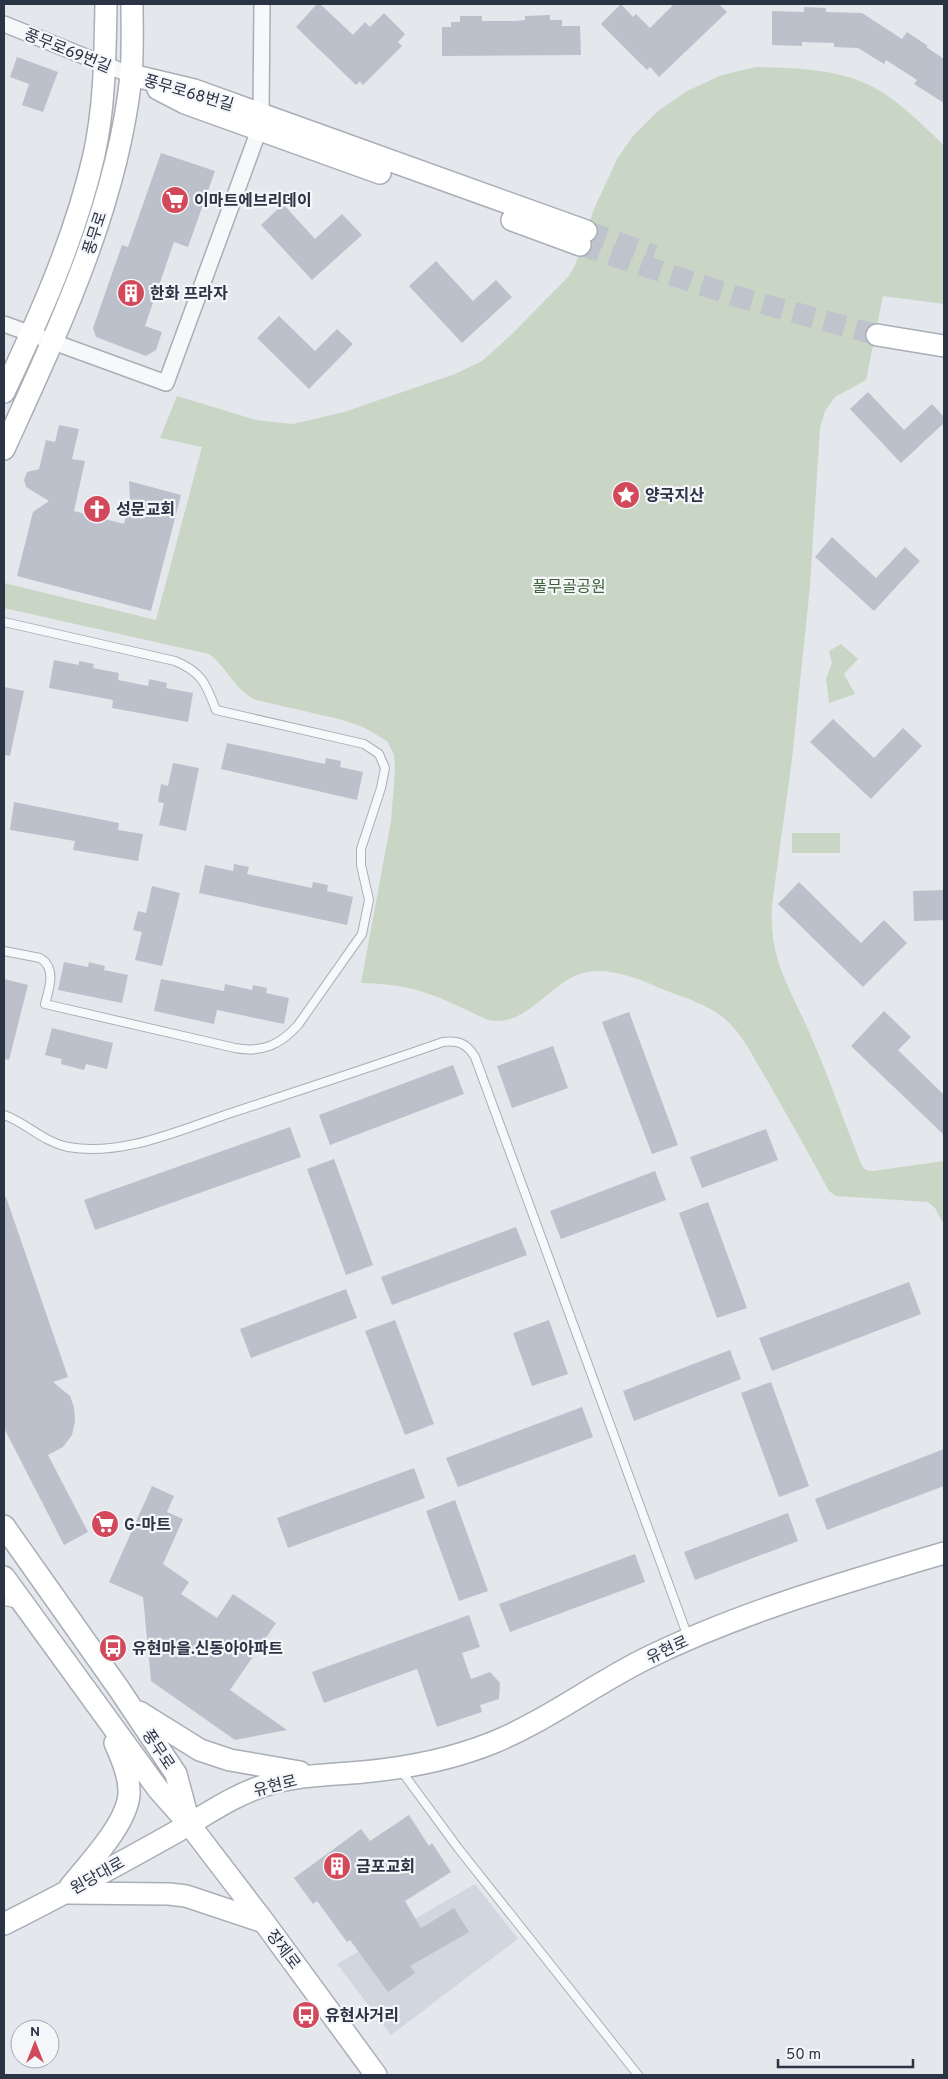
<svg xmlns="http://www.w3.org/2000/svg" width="948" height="2079" font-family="Overpass,'Noto Sans KR',sans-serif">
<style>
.built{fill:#d2d6de}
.green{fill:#c9d6c5}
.building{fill:#bbc0ca}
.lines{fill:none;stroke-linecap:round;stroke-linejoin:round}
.secondary-tunnel{stroke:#bfc3cb;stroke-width:21;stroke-dasharray:21 11;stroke-linecap:butt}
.lane-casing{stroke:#a9aeb7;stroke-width:10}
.street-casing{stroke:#a9aeb7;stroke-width:18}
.secondary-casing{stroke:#a9aeb7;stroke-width:24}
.lane{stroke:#f7f8fa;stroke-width:8}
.street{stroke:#f7f8fa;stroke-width:15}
.secondary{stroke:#fff;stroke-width:21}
.labels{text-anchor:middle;stroke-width:4.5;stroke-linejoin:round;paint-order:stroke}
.street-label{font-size:16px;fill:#2b3445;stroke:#f4f6f9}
.poi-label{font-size:16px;font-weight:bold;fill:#2b3445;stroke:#f4f6f9;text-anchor:start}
.park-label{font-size:16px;fill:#3f6138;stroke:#f4f6f9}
</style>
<rect width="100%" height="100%" fill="#e4e7ec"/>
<path class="built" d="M 475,1884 L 518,1939 L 391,2035 L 337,1964 Z"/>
<path class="green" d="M 756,67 C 793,68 834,68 869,85 C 898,99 921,124 944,145 L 944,304 L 883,296 L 866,380 L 835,397 L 825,411 L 820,428 L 810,586 L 792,759 L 772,905 C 769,961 789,985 810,1034 C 829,1077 844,1122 862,1166 L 866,1170 L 873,1171 L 944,1161 L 944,1225 L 935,1208 L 928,1202 L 836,1196 L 829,1191 C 808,1152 786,1113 764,1075 C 753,1057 742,1033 725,1019 C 707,1003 678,996 657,987 C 638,978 608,968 587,972 C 549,980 529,1028 488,1020 C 438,997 418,984 361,983 L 391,821 L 395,772 L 394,755 L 387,741 L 363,727 L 343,720 L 256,700 C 235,691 227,667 209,654 L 4,608 L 4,583 L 156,620 L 202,447 L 160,438 L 177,396 L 256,420 L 293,424 L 344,412 L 455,374 L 482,361 L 511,335 L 569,276 L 576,263 L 594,209 L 617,159 L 633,136 L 658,111 L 687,91 L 722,75 Z
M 841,644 L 858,659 L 844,674 L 855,694 L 829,703 L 826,679 L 832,663 L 829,651 Z
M 792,833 L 840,833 L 840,853 L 792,853 Z"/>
<path class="building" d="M 317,4 L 320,4 L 353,35 L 365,22 L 370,27 L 384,13 L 405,34 L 398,42 L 402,46 L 363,85 L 360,81 L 356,85 L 296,27 Z
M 621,4 L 633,17 L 636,14 L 650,28 L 674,4 L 719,4 L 727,12 L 659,77 L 650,67 L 647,70 L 601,24 Z
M 804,7 L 826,8 L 826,12 L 862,13 L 902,39 L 907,32 L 928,46 L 926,47 L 944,59 L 944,103 L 914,84 L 917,80 L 886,60 L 884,64 L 858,48 L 834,47 L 834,43 L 802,42 L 802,46 L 772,45 L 772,11 L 804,12 Z
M 550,15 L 550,20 L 562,20 L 562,26 L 580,26 L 581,55 L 442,56 L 442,27 L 451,27 L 451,22 L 460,22 L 460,16 L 482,16 L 482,21 L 516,21 L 525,20 L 525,16 Z
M 17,57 L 58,72 L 43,112 L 22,105 L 29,84 L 10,77 Z
M 161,153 L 215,171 L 188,247 L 174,242 L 145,326 L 162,332 L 156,350 L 146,356 L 96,337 L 93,328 L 122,245 L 128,247 Z
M 283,204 L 315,239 L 342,214 L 362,235 L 312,280 L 261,225 Z
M 436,261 L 473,301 L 496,280 L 512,297 L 462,343 L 409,286 Z
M 279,316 L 315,351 L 337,329 L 353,344 L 309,389 L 257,338 Z
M 868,392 L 904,430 L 932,404 L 944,417 L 944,423 L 901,463 L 850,409 Z
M 59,425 L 79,429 L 72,459 L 85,461 L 74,511 L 124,524 L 130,500 L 129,481 L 181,495 L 151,611 L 17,576 L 33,512 L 49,501 L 26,487 L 24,480 L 27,472 L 39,469 L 46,440 L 55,442 Z
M 832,537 L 876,578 L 905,547 L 920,561 L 874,611 L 815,557 Z
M 54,660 L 79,665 L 79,661 L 94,664 L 93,668 L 119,673 L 118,680 L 148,686 L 149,679 L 167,683 L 166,688 L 193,693 L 188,722 L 112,708 L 113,700 L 49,688 Z
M 4,687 L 24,691 L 10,756 L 4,755 Z
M 833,719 L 874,758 L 903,728 L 922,746 L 871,799 L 810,742 Z
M 227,743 L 325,764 L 326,758 L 341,761 L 340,767 L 363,772 L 357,800 L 221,769 Z
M 173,763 L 199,768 L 186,831 L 159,825 L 164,803 L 158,802 L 161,784 L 168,786 Z
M 14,802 L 119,823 L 118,830 L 143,834 L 138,861 L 73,850 L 75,841 L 10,830 Z
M 234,864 L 249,867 L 247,874 L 312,888 L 313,882 L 328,885 L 327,891 L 353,897 L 347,925 L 199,893 L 205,865 L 233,871 Z
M 799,882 L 861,943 L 884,920 L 907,943 L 863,987 L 778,904 Z
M 152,886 L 180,893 L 162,966 L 135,960 L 142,932 L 133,930 L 138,911 L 146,913 Z
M 944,890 L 944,920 L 914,921 L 913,891 Z
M 64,962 L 88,967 L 89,962 L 105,966 L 104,970 L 128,975 L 122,1003 L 58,990 Z
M 4,979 L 28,985 L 9,1060 L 4,1059 Z
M 161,979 L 224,991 L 225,984 L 252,990 L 253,985 L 267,988 L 266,993 L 289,998 L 284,1024 L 217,1010 L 214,1024 L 154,1011 Z
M 884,1011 L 911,1037 L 898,1050 L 944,1095 L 944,1135 L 851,1046 Z
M 629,1012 L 678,1145 L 652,1154 L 602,1022 Z
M 52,1028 L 113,1043 L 107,1069 L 86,1064 L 84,1070 L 61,1064 L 62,1059 L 45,1055 Z
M 553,1046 L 568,1088 L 512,1108 L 497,1066 Z
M 453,1065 L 464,1094 L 330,1145 L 319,1115 Z
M 290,1127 L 301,1157 L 95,1230 L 84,1200 Z
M 766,1129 L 778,1160 L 702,1188 L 690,1157 Z
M 334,1159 L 373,1265 L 346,1275 L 307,1169 Z
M 655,1171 L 666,1200 L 561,1239 L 550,1211 Z
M 4,1197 L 6,1197 L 68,1377 L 53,1382 L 70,1396 L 74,1407 L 75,1421 L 72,1435 L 63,1447 L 48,1455 L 88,1532 L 64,1545 L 5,1430 Z
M 708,1202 L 747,1308 L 717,1318 L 679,1213 Z
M 516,1227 L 527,1255 L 392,1305 L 381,1277 Z
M 909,1282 L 921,1314 L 772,1371 L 759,1338 Z
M 346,1289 L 357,1318 L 251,1358 L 240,1329 Z
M 395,1320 L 434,1424 L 405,1435 L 365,1331 Z
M 549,1320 L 568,1374 L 532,1386 L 513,1333 Z
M 730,1350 L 741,1379 L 634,1421 L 623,1391 Z
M 771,1382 L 809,1486 L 779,1497 L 741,1393 Z
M 582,1407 L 593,1437 L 458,1487 L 446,1458 Z
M 944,1449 L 944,1486 L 827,1530 L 815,1499 Z
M 414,1468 L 425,1498 L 288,1548 L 277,1518 Z
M 152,1486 L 174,1496 L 167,1512 L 183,1519 L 163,1564 L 189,1582 L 181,1594 L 217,1618 L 233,1594 L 276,1623 L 230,1690 L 287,1730 L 235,1740 L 151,1681 L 143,1597 L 109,1582 Z
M 455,1500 L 488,1591 L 459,1601 L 426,1511 Z
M 788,1513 L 798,1541 L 695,1580 L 684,1552 Z
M 635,1554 L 645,1582 L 510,1632 L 499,1604 Z
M 469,1615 L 480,1647 L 462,1653 L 471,1679 L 490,1672 L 500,1683 L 499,1699 L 480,1705 L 482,1712 L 437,1727 L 417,1669 L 324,1703 L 312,1672 Z
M 409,1815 L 429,1846 L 432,1843 L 451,1872 L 405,1901 L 421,1928 L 454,1908 L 469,1932 L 410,1966 L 415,1973 L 388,1992 L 350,1940 L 347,1942 L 317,1901 L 313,1904 L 294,1878 L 361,1829 L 370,1841 Z"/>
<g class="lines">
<path class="secondary-tunnel" d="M 586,231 L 654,255
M 580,245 L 738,297 L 877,335"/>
<g class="lane-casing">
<path id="lane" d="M 4,622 L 175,661 C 202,672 206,684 216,710 L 364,744 L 379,754 L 385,768 L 381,788 L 361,849 L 361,865 L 369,900 L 362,934 L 298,1025 C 280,1045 262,1053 235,1048 L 45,1004 C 49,989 57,968 40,958 L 4,951
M 4,1115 C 27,1123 43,1142 68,1147 C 123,1157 182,1129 234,1112 C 304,1089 374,1066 443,1042 C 459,1040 467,1044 475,1057 L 688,1637
M 4,1601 L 19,1604
M 400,1769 L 458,1848 L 638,2075"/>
</g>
<g class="street-casing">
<path id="street" d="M 4,24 L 131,75
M 261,113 L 262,4
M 4,324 L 166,383 L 259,130"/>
</g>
<g class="secondary-casing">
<path id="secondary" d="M 131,75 L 194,90 L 586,231
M 158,89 L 185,103 L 380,173
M 512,220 L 580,245
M 877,335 L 944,346
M 4,392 C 40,316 75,238 94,155 C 105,105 105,54 106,4
M 4,449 C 58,330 117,208 131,76 C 133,52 132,28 132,4
M 4,1526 L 119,1689 L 176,1774 L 188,1819
M 4,1577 L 158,1789 L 189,1824 L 264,1922 L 376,2075
M 139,1712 L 200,1750 L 230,1760 L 300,1772
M 70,1887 C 89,1863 126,1825 129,1795 C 130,1777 122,1759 115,1743
M 68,1893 L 169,1894 L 186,1896 L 264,1922
M 4,1924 C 62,1895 119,1864 176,1832 C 206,1815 233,1795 266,1785 C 296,1775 331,1775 363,1772 C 406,1768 452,1759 492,1743 C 546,1721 593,1685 645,1659 C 740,1612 843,1583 944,1553"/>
</g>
<use href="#lane" class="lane"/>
<use href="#street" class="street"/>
<use href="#secondary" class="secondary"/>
</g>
<defs>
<g id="supermarket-disc" transform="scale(1.4375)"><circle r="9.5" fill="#d1495b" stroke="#f4f6f9"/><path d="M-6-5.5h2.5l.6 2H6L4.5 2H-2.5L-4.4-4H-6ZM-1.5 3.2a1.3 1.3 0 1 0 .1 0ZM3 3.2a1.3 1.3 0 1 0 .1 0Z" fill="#fff"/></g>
<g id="building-disc" transform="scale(1.4375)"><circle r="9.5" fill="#d1495b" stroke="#f4f6f9"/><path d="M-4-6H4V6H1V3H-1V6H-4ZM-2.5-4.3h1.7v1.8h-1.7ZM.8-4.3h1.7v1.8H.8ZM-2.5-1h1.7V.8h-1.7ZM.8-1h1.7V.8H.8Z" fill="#fff"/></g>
<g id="sight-disc" transform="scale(1.4375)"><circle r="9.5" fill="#d1495b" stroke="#f4f6f9"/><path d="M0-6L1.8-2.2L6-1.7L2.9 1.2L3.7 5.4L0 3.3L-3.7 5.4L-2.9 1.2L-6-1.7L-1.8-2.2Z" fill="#fff"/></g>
<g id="church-disc" transform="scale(1.4375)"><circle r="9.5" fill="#d1495b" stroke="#f4f6f9"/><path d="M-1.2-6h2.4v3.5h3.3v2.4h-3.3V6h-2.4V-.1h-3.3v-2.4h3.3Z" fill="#fff"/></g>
<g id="bus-disc" transform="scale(1.4375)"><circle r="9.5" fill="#d1495b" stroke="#f4f6f9"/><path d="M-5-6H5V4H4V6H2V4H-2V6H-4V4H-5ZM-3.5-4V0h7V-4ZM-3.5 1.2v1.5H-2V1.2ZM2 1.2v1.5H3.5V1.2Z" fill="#fff"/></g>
</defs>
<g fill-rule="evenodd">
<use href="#supermarket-disc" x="175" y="200"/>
<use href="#building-disc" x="131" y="293"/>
<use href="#sight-disc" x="626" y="495"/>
<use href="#church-disc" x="97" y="509"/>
<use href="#supermarket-disc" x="105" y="1524"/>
<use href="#bus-disc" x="113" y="1648"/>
<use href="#building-disc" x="337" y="1866"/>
<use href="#bus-disc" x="306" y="2015"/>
</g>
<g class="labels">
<g class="street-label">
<text transform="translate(68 50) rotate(22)" y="6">풍무로69번길</text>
<text transform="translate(189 92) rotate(16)" y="6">풍무로68번길</text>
<text transform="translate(94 233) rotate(-72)" y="6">풍무로</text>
<text transform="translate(667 1649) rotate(-25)" y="6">유현로</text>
<text transform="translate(159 1749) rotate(56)" y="6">풍무로</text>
<text transform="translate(275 1785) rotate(-14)" y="6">유현로</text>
<text transform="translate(97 1875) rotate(-29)" y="6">원당대로</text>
<text transform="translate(284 1949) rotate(53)" y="6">장제로</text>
</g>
<g class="poi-label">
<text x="194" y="206">이마트에브리데이</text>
<text x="150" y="299">한화 프라자</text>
<text x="645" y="501">양국지산</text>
<text x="116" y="515">성문교회</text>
<text x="124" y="1530">G-마트</text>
<text x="132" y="1654">유현마을.신동아아파트</text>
<text x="356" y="1872">금포교회</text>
<text x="325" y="2021">유현사거리</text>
</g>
<g class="park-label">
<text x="569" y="592">풀무골공원</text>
</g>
</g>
<rect width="948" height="2079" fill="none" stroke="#2b3445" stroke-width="10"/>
<g transform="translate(35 2044)"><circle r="24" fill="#f4f6f9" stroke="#a4a8b1"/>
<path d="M0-4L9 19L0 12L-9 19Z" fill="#d1495b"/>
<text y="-8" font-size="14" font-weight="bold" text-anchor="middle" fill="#2b3445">N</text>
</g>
<path d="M778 2059v8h135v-8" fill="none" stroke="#2b3445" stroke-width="2.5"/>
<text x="786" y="2059" font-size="15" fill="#2b3445" stroke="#f4f6f9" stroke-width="4" paint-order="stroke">50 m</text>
</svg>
